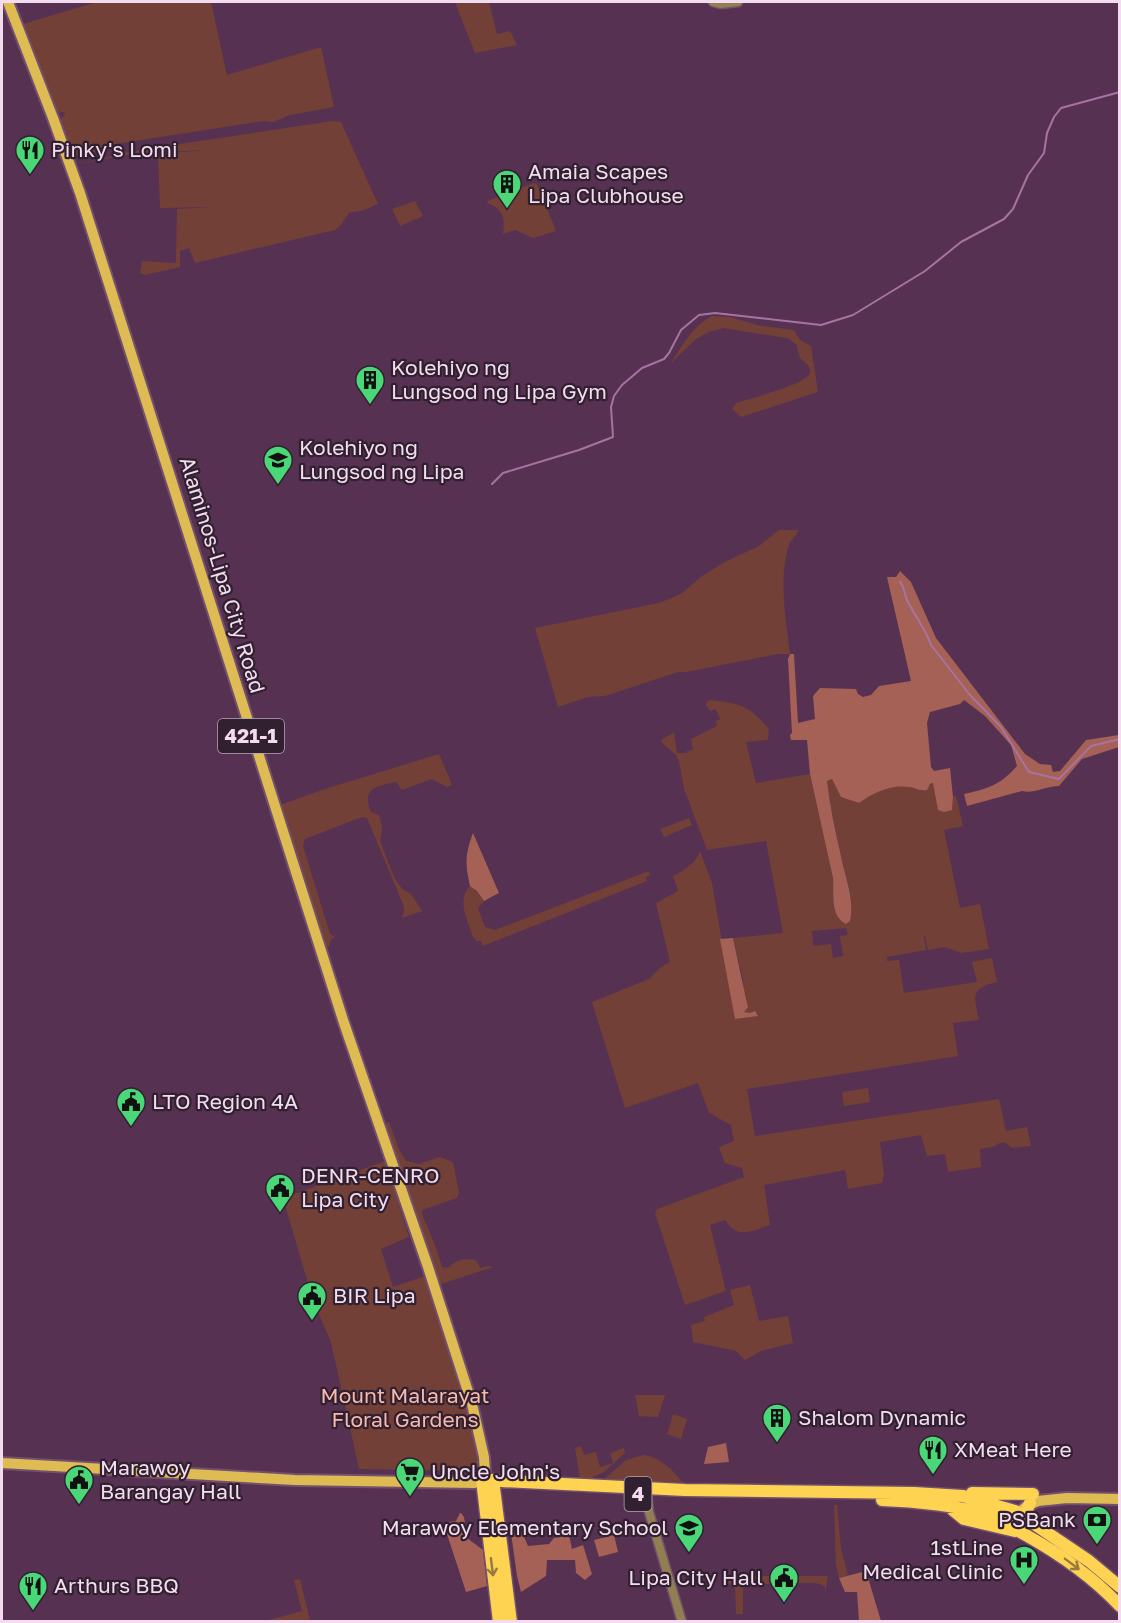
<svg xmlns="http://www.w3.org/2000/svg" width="1121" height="1623" font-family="'Golos Text',sans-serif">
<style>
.green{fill:#734037;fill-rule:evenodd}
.forest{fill:#a56155}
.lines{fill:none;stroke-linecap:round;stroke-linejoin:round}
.stream{stroke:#a773a1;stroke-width:2}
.minor-casing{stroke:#72506e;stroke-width:11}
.major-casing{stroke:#72506e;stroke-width:14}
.highway-casing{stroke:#72506e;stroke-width:15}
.minor{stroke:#907f50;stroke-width:8}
.major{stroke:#debb53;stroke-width:10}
.highway{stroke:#fdd351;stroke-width:12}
.oneway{stroke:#977a40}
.labels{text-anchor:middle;stroke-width:4.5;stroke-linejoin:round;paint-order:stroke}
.shield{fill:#31202f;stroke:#b9a4b6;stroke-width:1.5}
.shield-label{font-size:20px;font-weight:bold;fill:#f3dcf0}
.poi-label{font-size:21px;fill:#f3dcf0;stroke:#31202f;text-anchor:start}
.street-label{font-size:21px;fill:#f3dcf0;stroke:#31202f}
.park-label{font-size:21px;fill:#f6b9ae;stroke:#31202f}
</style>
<rect width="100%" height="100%" fill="#563152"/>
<path class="green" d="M 97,2 L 211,2 L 227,75 L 321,47 L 334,107 L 290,115 L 273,122 L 263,121 L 110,145 L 104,150 L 76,156 L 70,149 L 60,121 L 61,118 L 65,115 L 64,112 L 57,113 L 23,24 Z
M 455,2 L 490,2 L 489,2 L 497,34 L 510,31 L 517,45 L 475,53 Z
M 332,121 L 341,122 L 378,204 L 364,210 L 349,213 L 340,226 L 335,230 L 195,263 L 189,248 L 180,251 L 180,267 L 145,275 L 140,273 L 142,261 L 176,263 L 177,209 L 211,207 L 160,208 L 158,154 L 206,150 L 139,153 L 76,164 L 113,156 L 121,153 Z
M 534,183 L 537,184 L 556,231 L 533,238 L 515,230 L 503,234 C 505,218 504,210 488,203 L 487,201 Z
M 415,201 L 423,216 L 400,226 L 392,209 Z
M 712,316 L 730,317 L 757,325 L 794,330 L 800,340 L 811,346 L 818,392 L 741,417 L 732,409 L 736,403 C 748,399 808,384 810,373 C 812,366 804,363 800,358 C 798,354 798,349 796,344 L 787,338 L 723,328 L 707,333 L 696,339 L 671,363 C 683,344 692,327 712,316 Z
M 779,530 L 798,530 C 797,536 791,539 789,545 C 778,579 786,620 790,654 L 778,654 L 686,672 L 678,672 L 605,696 L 588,697 L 558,707 L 535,628 L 659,603 L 681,594 L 702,576 L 725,562 L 759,546 Z
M 711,700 C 741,704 749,705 769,729 L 768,740 L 746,742 L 756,783 L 810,774 L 833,878 C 834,893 830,915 846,924 L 850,921 C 855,900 845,877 841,856 C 835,831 830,806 827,781 L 832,779 L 841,797 L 859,803 L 868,795 L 892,787 L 906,786 L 916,789 L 934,783 L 938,810 L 952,809 L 953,797 L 956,796 L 963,826 L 944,830 L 960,908 L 980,904 L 989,949 L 962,953 L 944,947 L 928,950 L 925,936 L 928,935 L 924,936 L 926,950 L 887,957 L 887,961 L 899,960 L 904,993 L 977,982 L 972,962 L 992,958 L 997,982 C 970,988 974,997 979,1020 L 953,1023 L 958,1056 L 747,1089 L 755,1136 L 999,1099 L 1006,1131 L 1027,1127 L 1031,1146 L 1012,1148 L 1004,1142 L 997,1144 L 996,1146 L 980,1149 L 981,1167 L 948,1172 L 945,1154 L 927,1156 L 921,1135 L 880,1142 L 884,1175 L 882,1183 L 848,1189 L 845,1170 L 764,1185 L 770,1225 C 751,1231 738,1240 725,1220 L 710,1225 L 726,1291 L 685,1305 L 655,1213 L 657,1209 L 744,1177 L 742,1168 L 725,1163 L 719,1147 L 734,1141 L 731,1125 L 709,1113 L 698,1083 L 625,1108 L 592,1002 L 649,979 L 661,967 L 670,962 L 656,903 L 678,891 L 673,876 C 685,870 696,863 700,851 L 712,883 L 735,1019 L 758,1015 L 744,1012 L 743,980 L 733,938 L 783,933 L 766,841 L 707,850 L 684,789 L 679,761 L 676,755 L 662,743 L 661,740 L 674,732 L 677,753 L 687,753 L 687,751 L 693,750 L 691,739 L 717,726 L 716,721 L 720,719 L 716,709 L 710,711 L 706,705 L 707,701 ZM 846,928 L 848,935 L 840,936 L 843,956 L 833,958 L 831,944 L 813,946 L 812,931 Z
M 439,754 L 452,785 L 447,787 L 432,779 L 402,790 L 396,782 L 394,782 C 374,787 362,789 371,812 L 379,815 C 383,827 382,830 380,841 L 394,877 L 402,889 L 411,894 L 422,911 L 402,918 L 404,911 L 403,904 L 367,818 L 362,817 L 305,839 L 303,846 L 330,934 L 335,937 L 331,939 L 329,947 L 326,947 L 280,805 L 325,789 Z
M 689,818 L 692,825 L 664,837 L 660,829 Z
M 649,871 L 650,875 L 646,877 L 647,881 L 483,946 L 481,941 L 477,941 L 473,937 C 468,920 456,901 470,886 L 477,891 L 484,901 L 478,908 L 485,927 L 495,930 Z
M 868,1088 L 870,1102 L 844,1106 L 842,1092 Z
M 389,1122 L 399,1149 L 406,1161 L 419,1164 L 440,1157 L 453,1162 L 459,1193 L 457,1198 L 422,1210 L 422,1214 L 435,1245 L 442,1267 L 448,1268 C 456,1259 465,1258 476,1260 L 480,1268 L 488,1266 L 493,1267 L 438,1285 L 433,1265 L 385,1124 Z
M 385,1161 L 409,1237 L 381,1249 L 393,1287 L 425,1276 L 467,1408 L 479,1463 L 472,1471 L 359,1469 L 331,1342 L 317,1310 L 304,1270 L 283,1198 Z
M 750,1285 L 759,1321 L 788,1316 L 793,1343 L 761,1351 L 745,1360 L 736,1351 L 693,1342 L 691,1325 L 705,1321 L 704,1317 L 734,1305 L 730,1290 Z
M 635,1395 L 665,1395 L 658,1417 L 639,1416 Z
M 673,1414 L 687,1419 L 681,1439 L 667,1434 Z
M 581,1446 L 584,1455 L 596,1452 L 600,1467 L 613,1463 L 610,1453 L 624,1448 L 625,1453 L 604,1472 L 593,1477 L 592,1479 L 580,1479 L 575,1448 Z
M 643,1455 C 660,1457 672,1469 682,1482 L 603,1480 L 626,1460 Z
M 834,1505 L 837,1505 L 841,1549 L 848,1575 L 839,1578 L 836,1565 Z
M 723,1576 L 774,1576 L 774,1584 L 743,1584 L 743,1614 L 736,1614 L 735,1589 L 723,1578 Z
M 789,1576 L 828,1576 L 825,1593 L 825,1587 C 815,1580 801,1584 789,1584 Z
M 300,1579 L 310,1621 L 265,1621 L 302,1611 L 294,1580 Z"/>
<path class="forest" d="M 900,571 L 911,582 L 936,638 L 1025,754 L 1040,764 L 1051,765 L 1053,772 L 1060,771 L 1086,740 L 1119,735 L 1119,747 L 1082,759 L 1059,786 C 1046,786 1034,794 1022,791 L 967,806 L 964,794 C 989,788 999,786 1017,766 L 1011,745 L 985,716 L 964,700 L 960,704 L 930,712 L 927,723 L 931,767 L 934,771 L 950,768 L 953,797 L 952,810 L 944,812 L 938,810 L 933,783 L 930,784 L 927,790 C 920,791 916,788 909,787 C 892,784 872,793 859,803 L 841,797 L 832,779 L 827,781 C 830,806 835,831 841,856 C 845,877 855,900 850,921 L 846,924 C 830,916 834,894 833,878 L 810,774 L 807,740 L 791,740 L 790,735 L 792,733 L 788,659 L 790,654 L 794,654 L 798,723 L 815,719 L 813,696 L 820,688 L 856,689 L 858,694 L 863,697 L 871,695 L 879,686 L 911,681 L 887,577 L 896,577 Z
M 473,833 L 499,893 L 484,901 L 477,891 L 470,886 C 465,863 465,855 473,833 Z
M 733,938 L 746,999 L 748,1007 L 744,1012 L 750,1013 L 755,1011 L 758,1016 L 735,1019 L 720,939 Z
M 726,1443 L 729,1462 L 704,1464 L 708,1447 Z
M 460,1513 L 461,1513 L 464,1517 L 467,1538 L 483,1550 L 487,1586 L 466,1592 L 447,1534 L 448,1522 L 456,1521 Z
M 522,1532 L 528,1546 L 549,1544 L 554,1538 L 569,1535 L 572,1549 L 583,1545 L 592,1574 L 585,1580 L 576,1573 L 575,1560 L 547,1560 L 546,1576 L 521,1592 L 517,1576 L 511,1533 Z
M 614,1535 L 618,1552 L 599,1557 L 594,1540 Z
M 866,1571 L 881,1621 L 859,1621 L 857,1592 L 845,1592 L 839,1578 Z"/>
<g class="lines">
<path class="stream" d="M 492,484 L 503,473 L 579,450 L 613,437 L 611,407 L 614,396 L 622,385 L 642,368 L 664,359 L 669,353 L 681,330 L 699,315 L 715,313 L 821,325 L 853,315 L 925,271 L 961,242 L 1004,219 L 1013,209 L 1028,175 L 1044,153 L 1047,133 L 1054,117 L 1061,108 L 1120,92
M 900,582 C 905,588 904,593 907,600 C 914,615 926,629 931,645 L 970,695 L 1001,727 L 1029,772 L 1059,779 L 1091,746 L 1120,739"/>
<g class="minor-casing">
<path id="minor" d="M 713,2 L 721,4 L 738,2
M 647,1494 L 649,1512 L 682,1622"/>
</g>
<g class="major-casing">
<path id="major" d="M 2,1463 L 295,1480 L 474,1483 L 482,1480 L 485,1472 L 484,1457 L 472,1404 L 428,1267 L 344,1023 L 80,193 L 53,118 L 8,2
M 1004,1521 L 1010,1520 L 1028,1505 L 1038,1501 L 1067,1498 L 1120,1499"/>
</g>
<g class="highway-casing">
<path id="highway" d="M 493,1480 L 511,1622
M 972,1493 L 1033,1494
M 882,1500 C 913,1501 963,1506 992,1516 C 1004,1520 1013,1528 1024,1534 C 1060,1554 1092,1576 1120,1606
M 1030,1503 L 1026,1512 L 1032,1523
M 953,1510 L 964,1519 L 1015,1531
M 499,1622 L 482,1480 L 685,1490 L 914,1493 L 963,1496 L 1015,1511 L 1089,1561 L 1120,1587"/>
</g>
<use href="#minor" class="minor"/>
<use href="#major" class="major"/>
<use href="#highway" class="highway"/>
</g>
<defs><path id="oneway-shaft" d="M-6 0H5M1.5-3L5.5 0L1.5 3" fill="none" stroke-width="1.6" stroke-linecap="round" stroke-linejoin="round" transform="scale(1.5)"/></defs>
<g class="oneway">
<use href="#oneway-shaft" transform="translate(1072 1564) rotate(37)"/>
<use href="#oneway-shaft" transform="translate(492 1567) rotate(83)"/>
</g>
<defs>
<g id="restaurant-pin" transform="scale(1.5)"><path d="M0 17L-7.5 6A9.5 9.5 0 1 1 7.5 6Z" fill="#4ad777" stroke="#31202f"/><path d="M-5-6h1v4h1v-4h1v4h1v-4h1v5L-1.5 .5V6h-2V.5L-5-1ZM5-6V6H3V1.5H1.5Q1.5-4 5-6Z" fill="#111"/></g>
<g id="building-pin" transform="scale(1.5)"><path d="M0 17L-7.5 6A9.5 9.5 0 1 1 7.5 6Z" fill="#4ad777" stroke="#31202f"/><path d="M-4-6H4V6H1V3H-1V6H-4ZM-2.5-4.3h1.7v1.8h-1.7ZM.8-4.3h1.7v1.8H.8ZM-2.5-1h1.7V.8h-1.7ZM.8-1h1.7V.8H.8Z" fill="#111"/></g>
<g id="university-pin" transform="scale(1.5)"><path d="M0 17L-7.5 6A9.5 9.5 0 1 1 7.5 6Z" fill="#4ad777" stroke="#31202f"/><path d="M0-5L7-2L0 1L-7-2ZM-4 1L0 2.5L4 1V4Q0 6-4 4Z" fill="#111"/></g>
<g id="civic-pin" transform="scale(1.5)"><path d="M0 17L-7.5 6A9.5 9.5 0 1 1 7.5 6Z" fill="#4ad777" stroke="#31202f"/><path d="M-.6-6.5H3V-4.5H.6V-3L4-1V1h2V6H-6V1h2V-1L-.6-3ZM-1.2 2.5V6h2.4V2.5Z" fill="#111"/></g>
<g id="supermarket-pin" transform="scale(1.5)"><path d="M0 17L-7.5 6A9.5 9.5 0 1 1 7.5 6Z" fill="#4ad777" stroke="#31202f"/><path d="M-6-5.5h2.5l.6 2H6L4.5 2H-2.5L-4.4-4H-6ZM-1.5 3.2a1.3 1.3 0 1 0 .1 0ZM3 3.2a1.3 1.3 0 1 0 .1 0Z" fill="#111"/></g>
<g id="bank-pin" transform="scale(1.5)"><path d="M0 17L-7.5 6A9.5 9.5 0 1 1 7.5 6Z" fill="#4ad777" stroke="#31202f"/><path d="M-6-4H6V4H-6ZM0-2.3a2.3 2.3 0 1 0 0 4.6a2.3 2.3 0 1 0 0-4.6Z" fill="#111"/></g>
<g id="school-pin" transform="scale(1.5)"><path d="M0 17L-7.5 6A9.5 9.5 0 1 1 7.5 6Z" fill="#4ad777" stroke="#31202f"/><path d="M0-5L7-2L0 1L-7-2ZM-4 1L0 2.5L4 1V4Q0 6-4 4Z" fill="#111"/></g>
<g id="hospital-pin" transform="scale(1.5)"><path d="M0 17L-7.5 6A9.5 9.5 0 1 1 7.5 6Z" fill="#4ad777" stroke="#31202f"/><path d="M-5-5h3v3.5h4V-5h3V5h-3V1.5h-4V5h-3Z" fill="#111"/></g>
</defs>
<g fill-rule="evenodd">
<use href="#restaurant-pin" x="30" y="150"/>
<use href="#building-pin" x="507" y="184"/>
<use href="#building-pin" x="370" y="380"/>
<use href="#university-pin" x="278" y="460"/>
<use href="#civic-pin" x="131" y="1102"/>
<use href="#civic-pin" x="280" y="1188"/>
<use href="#civic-pin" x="312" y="1296"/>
<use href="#building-pin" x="777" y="1418"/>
<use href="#restaurant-pin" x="933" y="1450"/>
<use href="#supermarket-pin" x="410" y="1472"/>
<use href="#civic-pin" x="79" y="1480"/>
<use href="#bank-pin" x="1097" y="1520"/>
<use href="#school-pin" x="689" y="1528"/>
<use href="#hospital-pin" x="1024" y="1560"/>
<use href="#civic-pin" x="784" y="1578"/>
<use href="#restaurant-pin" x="33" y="1586"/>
</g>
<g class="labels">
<g class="shield">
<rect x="218" y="719" width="66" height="34" rx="4.5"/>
<rect x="624.5" y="1477" width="27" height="34" rx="4.5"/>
</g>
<g class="shield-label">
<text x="251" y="743">421-1</text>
<text x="638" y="1501">4</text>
</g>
<g class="poi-label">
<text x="51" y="157">Pinky's Lomi</text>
<text x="528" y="179">Amaia Scapes<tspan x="528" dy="24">Lipa Clubhouse</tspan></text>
<text x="391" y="375">Kolehiyo ng<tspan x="391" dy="24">Lungsod ng Lipa Gym</tspan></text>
<text x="299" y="455">Kolehiyo ng<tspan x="299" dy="24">Lungsod ng Lipa</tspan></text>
<text x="152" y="1109">LTO Region 4A</text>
<text x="301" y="1183">DENR-CENRO<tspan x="301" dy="24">Lipa City</tspan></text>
<text x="333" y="1303">BIR Lipa</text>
<text x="798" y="1425">Shalom Dynamic</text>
<text x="954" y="1457">XMeat Here</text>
<text x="100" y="1475">Marawoy<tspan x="100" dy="24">Barangay Hall</tspan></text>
<text x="431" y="1479">Uncle John's</text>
<text x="1076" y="1527" text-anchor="end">PSBank</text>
<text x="668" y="1535" text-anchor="end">Marawoy Elementary School</text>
<text x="1003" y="1555" text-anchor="end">1stLine<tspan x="1003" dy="24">Medical Clinic</tspan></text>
<text x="763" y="1585" text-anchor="end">Lipa City Hall</text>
<text x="54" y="1593">Arthurs BBQ</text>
</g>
<g class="street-label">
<text transform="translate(222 575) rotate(73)" y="7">Alaminos-Lipa City Road</text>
</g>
<g class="park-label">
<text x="405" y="1403">Mount Malarayat<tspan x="405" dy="24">Floral Gardens</tspan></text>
</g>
</g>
<rect width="1121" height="1623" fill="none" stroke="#f3dcf0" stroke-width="6"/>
</svg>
